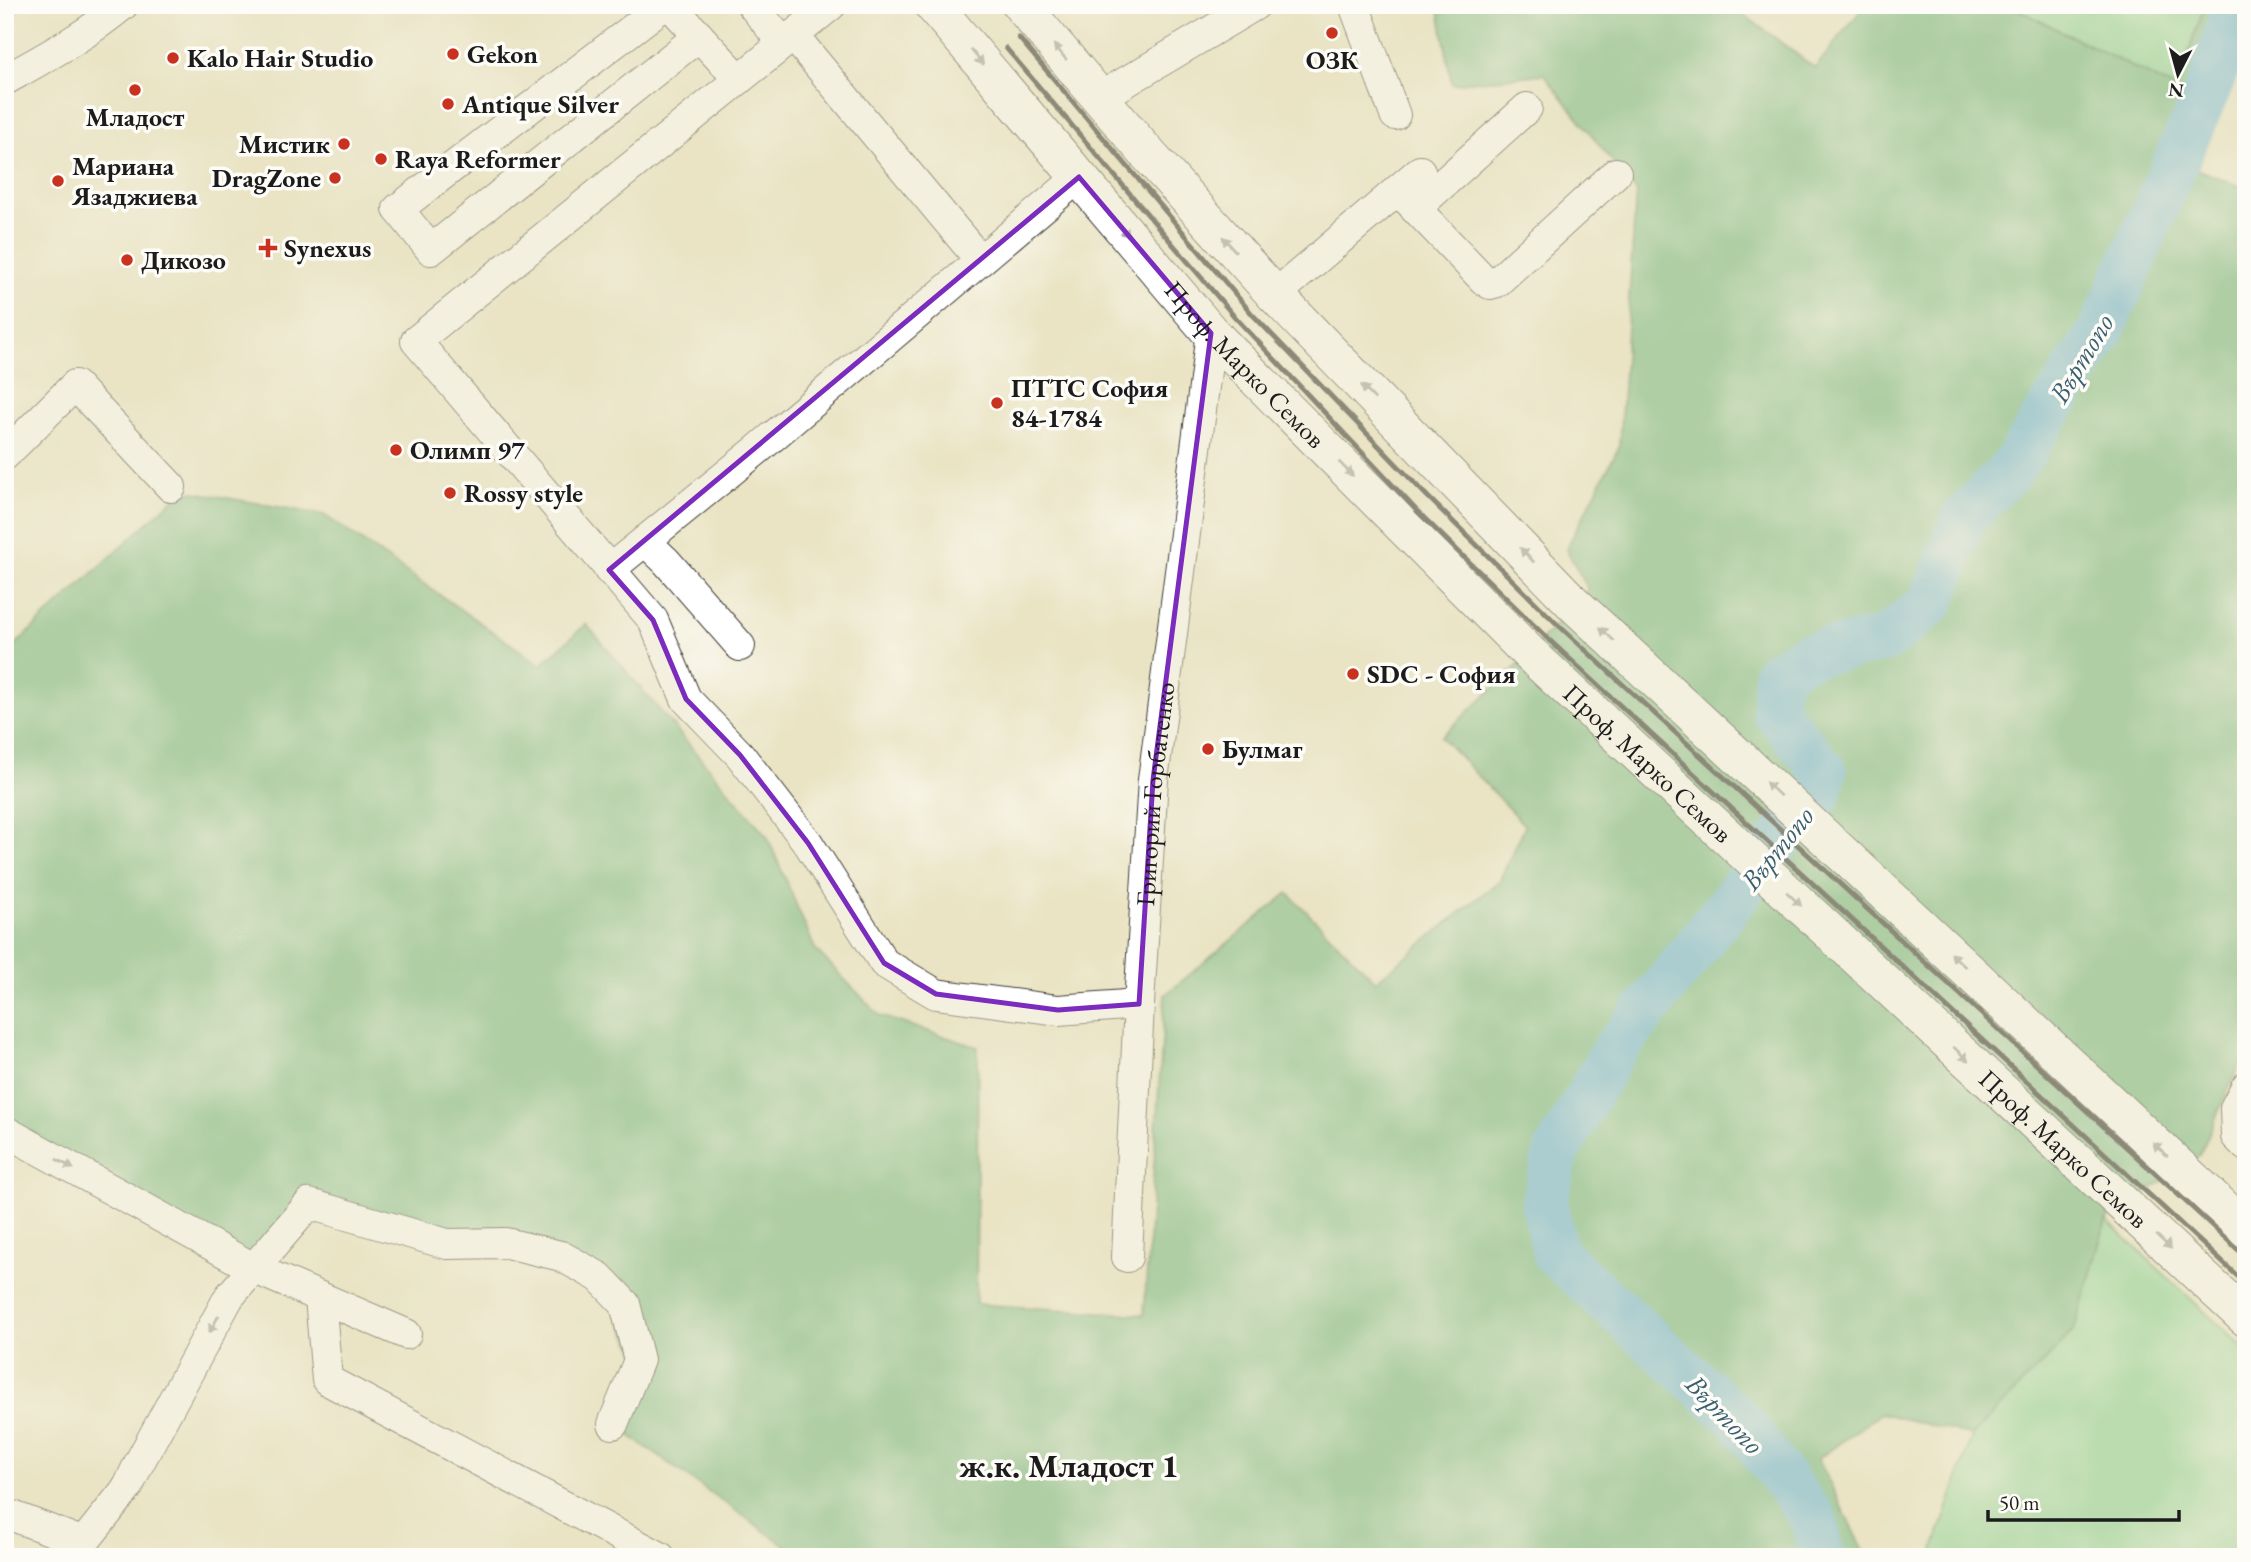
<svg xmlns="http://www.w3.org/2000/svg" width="2251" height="1562" font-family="'EB Garamond',serif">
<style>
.green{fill:#80d293;stroke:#4e7758;stroke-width:2}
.forest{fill:#68b47d;stroke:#42684c;stroke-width:2}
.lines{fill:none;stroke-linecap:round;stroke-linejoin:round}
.river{stroke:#60b1db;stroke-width:46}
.minor-casing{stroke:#3b3a35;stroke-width:32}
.major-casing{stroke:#3b3a35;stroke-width:39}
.minor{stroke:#fff;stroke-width:30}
.major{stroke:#fff;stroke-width:37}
.rail{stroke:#1c1c1c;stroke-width:5}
.oneway{fill:#999}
.marked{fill:none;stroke:#7b2cbf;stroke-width:5;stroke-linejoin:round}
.poi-dot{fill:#c8321e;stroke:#fdfcf7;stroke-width:2.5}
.labels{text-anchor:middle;stroke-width:7;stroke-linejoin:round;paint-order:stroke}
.poi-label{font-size:26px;font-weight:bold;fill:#1c1c1c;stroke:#fdfcf7;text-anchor:start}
.street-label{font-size:26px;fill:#1c1c1c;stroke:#fdfcf7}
.water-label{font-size:28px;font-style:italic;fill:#3b5f72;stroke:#fdfcf7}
.district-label{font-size:33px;font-weight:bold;fill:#1c1c1c;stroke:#fdfcf7}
</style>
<rect width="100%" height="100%" fill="#fdfcf7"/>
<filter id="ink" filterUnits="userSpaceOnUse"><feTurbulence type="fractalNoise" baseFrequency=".0143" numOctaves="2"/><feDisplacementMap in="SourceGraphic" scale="14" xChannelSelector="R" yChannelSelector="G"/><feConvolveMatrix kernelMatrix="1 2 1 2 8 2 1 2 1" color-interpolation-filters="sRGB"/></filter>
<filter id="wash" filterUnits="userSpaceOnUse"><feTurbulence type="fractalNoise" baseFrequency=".00686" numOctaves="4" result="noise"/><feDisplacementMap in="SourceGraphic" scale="28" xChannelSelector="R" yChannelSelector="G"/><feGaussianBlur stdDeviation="1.57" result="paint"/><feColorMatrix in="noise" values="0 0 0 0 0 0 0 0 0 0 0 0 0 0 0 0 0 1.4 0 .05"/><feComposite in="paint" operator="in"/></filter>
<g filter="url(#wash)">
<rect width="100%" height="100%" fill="#eae4c4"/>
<path class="green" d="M 2009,5 L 2205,5 L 2176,89 Z
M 2106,1220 L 2246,1350 L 2246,1557 L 1938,1557 L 1934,1549 L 1972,1436 L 2074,1330 Z"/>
<path class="forest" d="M 1438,5 L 1731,5 L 1815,68 L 1865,5 L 2009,5 L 2176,89 L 2205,5 L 2246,5 L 2246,45 L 2189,166 L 2246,189 L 2246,1059 L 2238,1068 L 2199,1156 L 2106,1220 L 2074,1330 L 1972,1436 L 1881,1413 L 1818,1459 L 1866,1557 L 797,1557 L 793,1551 L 613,1424 L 639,1360 L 599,1277 L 310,1204 L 253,1268 L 5,1131 L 5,654 L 183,490 L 324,515 L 541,665 L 586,624 L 767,836 L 815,949 L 880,1016 L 978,1047 L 976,1304 L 1144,1315 L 1165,995 L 1288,893 L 1376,981 L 1500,880 L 1525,826 L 1441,737 L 1513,670 L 1588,589 L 1566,549 L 1619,447 L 1636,192 L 1544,74 L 1452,84 Z"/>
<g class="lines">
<path class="river" d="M 1822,1557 L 1814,1519 L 1740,1421 L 1556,1255 L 1544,1203 L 1557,1151 L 1613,1052 L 1780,840 L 1818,796 L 1824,771 L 1775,711 L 1776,674 L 1808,655 L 1886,639 L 1932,602 L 1964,518 L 2012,469 L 2101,331 L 2212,80 L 2236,5"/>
</g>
</g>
<g filter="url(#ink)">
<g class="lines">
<g class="minor-casing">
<g id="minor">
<path d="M 664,5 L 398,209 L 431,250 L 699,36"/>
<path d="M 670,5 L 739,79"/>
<path d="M 752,5 L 783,43"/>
<path d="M 831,5 L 416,341 L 653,620 L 686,699 L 740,755 L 808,843 L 884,963 L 936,994 L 1058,1010 L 1139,1004"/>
<path d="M 1354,5 L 1395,115"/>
<path d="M 793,35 L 980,260"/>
<path d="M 5,80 C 46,57 87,35 123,5"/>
<path d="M 1099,98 L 1255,5"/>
<path d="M 1398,190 L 1484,280 L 1490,284 L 1497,282 L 1616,173"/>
<path d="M 1415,209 L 1527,108"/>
<path d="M 1275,295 L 1420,171"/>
<path d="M 5,455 L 75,385 L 171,487"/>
<path d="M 645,541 L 666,561 L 740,646"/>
<path d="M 609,570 L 757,450 L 1079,177"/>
<path d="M 2246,1087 L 2235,1108 L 2236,1136 L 2246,1146"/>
<path d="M 5,1131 L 253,1268 L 406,1334"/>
<path id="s1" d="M 1127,1257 L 1139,1004 L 1153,780 L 1211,333"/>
<path d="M 320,1297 L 327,1380 L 660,1557"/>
<path d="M 5,1513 L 84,1543"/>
<path d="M 72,1557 L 128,1487 L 138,1465 L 229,1297 L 309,1204 L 447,1244 L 506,1243 L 561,1256 L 599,1277 L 625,1304 L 639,1360 L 613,1424"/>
</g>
</g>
<g class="major-casing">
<g id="major">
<path id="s2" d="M 933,5 L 1211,333 L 1529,653 L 2246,1318"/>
<path d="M 1021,5 L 1145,151 L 1275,295 L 1574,604 L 2246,1229"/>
</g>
</g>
<use href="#minor" class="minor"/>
<use href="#major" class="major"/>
<path class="rail" d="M 1019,38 L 1253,315 L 1428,497 L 1556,623 L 2246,1257
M 1006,48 L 1234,316 L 1416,510 L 1545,636 L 2246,1284"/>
</g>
<defs><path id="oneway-solid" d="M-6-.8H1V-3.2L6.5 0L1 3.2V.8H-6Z" transform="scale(1.75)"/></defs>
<g class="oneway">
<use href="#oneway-solid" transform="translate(1060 52) rotate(-130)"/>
<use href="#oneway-solid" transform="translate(977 57) rotate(50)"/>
<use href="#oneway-solid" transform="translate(1123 229) rotate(50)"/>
<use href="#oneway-solid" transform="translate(1229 244) rotate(-132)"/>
<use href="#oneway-solid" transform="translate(1368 392) rotate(-134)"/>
<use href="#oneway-solid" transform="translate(1346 469) rotate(45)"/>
<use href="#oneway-solid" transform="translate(1527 555) rotate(-134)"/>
<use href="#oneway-solid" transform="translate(1607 634) rotate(-137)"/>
<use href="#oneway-solid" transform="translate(1773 789) rotate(-137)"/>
<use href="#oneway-solid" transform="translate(1794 899) rotate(43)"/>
<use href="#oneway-solid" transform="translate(1958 960) rotate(-137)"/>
<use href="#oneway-solid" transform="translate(1961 1054) rotate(43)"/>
<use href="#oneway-solid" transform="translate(2160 1149) rotate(-137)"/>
<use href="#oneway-solid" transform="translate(65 1164) rotate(29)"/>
<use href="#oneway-solid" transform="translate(2164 1242) rotate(43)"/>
<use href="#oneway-solid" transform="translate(214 1324) rotate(119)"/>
</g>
</g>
<path d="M0 0H2251V1562H0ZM 1079,177 L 1211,333 L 1153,780 L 1139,1004 L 1058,1010 L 936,994 L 884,963 L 808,843 L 740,755 L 686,699 L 653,620 L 609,570 Z" fill="#eae4c4" fill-opacity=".55" fill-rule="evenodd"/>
<path class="marked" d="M 1079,177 L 1211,333 L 1153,780 L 1139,1004 L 1058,1010 L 936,994 L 884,963 L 808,843 L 740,755 L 686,699 L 653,620 L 609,570 Z"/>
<g class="poi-dot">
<circle cx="1332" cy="33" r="7"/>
<circle cx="453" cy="54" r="7"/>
<circle cx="173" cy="58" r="7"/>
<circle cx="135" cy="90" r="7"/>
<circle cx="448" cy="104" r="7"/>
<circle cx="344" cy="144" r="7"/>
<circle cx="381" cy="159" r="7"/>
<circle cx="335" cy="178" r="7"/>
<circle cx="58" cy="181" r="7"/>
<path d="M264.5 237.5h7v7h7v7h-7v7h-7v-7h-7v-7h7z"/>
<circle cx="127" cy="260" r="7"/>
<circle cx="997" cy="403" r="7"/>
<circle cx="396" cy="450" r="7"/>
<circle cx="450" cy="493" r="7"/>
<circle cx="1353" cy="674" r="7"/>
<circle cx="1208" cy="749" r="7"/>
</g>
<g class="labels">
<g class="poi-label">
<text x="467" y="63">Gekon</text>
<text x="187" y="67">Kalo Hair Studio</text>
<text x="1332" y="69" text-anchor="middle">ОЗК</text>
<text x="462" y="113">Antique Silver</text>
<text x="135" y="126" text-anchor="middle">Младост</text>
<text x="330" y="153" text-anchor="end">Мистик</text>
<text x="395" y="168">Raya Reformer</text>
<text x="72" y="175">Мариана<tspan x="72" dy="30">Язаджиева</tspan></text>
<text x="321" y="187" text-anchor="end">DragZone</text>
<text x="284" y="257">Synexus</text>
<text x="141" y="269">Дикозо</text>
<text x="1011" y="397">ПТТС София<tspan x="1011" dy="30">84-1784</tspan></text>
<text x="410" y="459">Олимп 97</text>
<text x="464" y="502">Rossy style</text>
<text x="1367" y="683">SDC - София</text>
<text x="1222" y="758">Булмаг</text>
</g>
<g class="street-label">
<text dy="9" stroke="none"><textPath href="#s2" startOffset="476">Проф. Марко Семов</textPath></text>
<text dy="9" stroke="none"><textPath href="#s2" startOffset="1043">Проф. Марко Семов</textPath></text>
<text dy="9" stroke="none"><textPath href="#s1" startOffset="464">Григорий Горбатенко</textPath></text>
<text dy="9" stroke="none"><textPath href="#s2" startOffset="1610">Проф. Марко Семов</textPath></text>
</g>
<g class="water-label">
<text transform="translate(2081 358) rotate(-59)" y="10">Въртопо</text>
<text transform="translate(1777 848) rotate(-51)" y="10">Въртопо</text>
<text transform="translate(1725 1414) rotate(46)" y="10">Въртопо</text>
</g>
<g class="district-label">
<text x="1069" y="1477">ж.к. Младост 1</text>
</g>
</g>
<rect width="2251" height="1562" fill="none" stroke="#fdfcf7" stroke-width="28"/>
<g transform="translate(2178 74) rotate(186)" stroke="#fdfcf7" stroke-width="5" paint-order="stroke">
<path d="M0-5L12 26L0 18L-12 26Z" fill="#1c1c1c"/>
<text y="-10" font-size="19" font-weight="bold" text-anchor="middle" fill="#1c1c1c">N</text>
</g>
<path d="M1988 1510v10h191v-10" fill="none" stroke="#1c1c1c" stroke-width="3.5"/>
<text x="1999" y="1510" font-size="21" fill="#1c1c1c" stroke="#fdfcf7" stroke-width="5" paint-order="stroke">50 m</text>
</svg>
